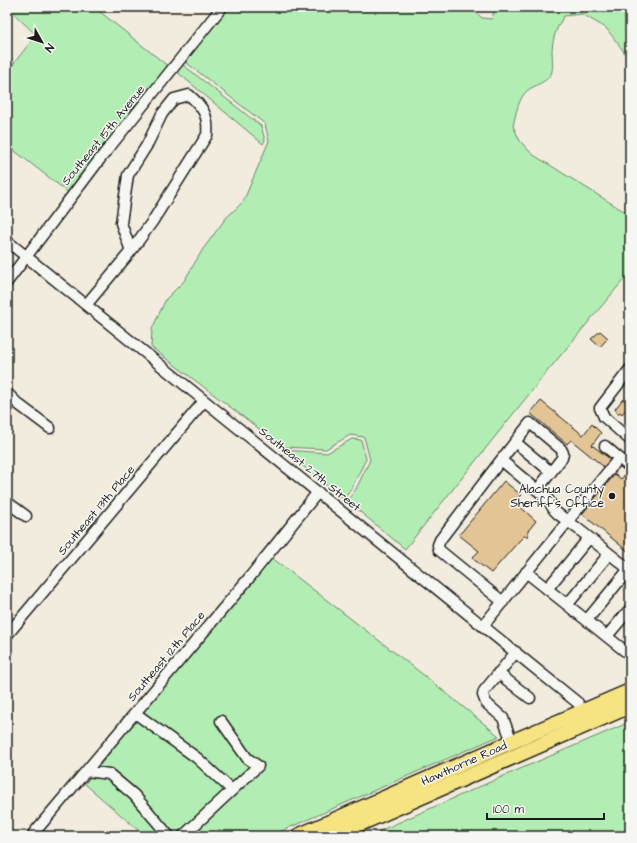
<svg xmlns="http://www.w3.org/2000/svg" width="637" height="843" font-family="'Architects Daughter',sans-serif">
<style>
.green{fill:#b2eeb3;stroke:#678568}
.building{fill:#e2c495;stroke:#1c1c1c}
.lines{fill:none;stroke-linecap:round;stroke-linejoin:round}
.minor-casing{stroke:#1c1c1c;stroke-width:13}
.highway-casing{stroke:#1c1c1c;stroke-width:17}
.minor{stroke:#f6f6f2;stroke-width:10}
.highway{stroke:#f6e381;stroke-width:14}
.poi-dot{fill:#1c1c1c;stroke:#f6f6f2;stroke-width:1.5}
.labels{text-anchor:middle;stroke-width:3;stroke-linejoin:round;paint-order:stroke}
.street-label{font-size:12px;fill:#1c1c1c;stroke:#f6f6f2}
.poi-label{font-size:12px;fill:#1c1c1c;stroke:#f6f6f2;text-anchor:end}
</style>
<rect width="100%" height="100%" fill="#f2ecdf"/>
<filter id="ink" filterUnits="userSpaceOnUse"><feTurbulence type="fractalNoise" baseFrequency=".025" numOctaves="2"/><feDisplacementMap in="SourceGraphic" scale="8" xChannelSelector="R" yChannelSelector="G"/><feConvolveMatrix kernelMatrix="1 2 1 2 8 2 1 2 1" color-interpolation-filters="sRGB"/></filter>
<g filter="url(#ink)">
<path class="green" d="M 7,7 L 94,7 L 169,67 L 69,193 L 7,145 L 7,72 L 36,35 Z
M 227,7 L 470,7 L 482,18 L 492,19 L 495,7 L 630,7 L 630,63 L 622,49 L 606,28 L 582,14 L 564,16 C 557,27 553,36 552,50 C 552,58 554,67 551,74 C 547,82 535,85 528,90 C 518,98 516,114 513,126 L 520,141 L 532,154 L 630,215 L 630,272 L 546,373 L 405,549 L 347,501 L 356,489 L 370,460 L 364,437 L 350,435 L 326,449 L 283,447 L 151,347 L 152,329 L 166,299 L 184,281 L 203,249 L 226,218 L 243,202 L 269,141 L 265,124 L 183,60 Z
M 182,64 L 261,126 L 265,140 L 263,144 L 176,71 Z
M 352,439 L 361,440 L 366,459 L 352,487 L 344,499 L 283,450 L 327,453 Z
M 271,557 L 430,680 L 499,736 L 270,836 L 188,836 L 260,769 L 221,716 L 216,720 L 236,748 L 252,766 L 231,785 L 141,713 Z
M 137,718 L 195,761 L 226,790 L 177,836 L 174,836 L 97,769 Z
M 630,722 L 630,836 L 368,836 L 506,775 Z
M 92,775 L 108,778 L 132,798 L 165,836 L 145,836 L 85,784 Z"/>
<path class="building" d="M 600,331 L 608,338 L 600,347 L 591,339 Z
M 623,399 L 630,405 L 622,414 L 620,412 L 618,414 L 615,409 Z
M 541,401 L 583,435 L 592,424 L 601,433 L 592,445 L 610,459 L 604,467 L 571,440 L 567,444 L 530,413 Z
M 630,469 L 630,553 L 582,514 L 615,474 L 621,479 Z
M 504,481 L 521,495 L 515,502 L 536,521 L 528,531 L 528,536 L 524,536 L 519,541 L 491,573 L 472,558 L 479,551 L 459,535 Z"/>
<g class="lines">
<g class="minor-casing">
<path id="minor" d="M 189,95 C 203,107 209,116 207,135 L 152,222 L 131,251 L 121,223 L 128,175 L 147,145 L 162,114 L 174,99 Z
M 7,241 L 578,703 L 585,717
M 7,282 L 100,159 L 222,7
M 86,305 L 131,251
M 630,369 L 600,408 L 604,417 L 630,440
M 7,393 L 18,404 L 50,428
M 515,442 L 551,472
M 605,446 L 619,458
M 501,460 L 530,423 L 561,449 L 563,453 L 562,458 L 537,490
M 7,502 L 26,516
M 526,572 L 625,651 L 630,649
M 547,589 L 589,538
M 503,602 L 439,550 L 438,545 L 440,540 L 501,460 L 542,494 L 548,499 L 554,510 L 558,514 L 577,528 L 630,570
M 567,605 L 609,554
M 587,620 L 629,569
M 483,626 L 619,458 L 626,464 L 630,460
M 7,635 L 204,401
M 607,636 L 630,609
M 498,673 L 530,698
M 135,713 L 197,758 L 232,790
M 512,742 L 503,718 L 486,703 L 483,695 L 484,691 L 516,652
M 87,771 L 109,774 L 134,795 L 169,836
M 33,834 L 249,578 L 318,492
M 183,836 L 258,766 L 247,758 L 221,721"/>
</g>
<g class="highway-casing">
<path id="highway" d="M 298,836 L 516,740 L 630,691
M 332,836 L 630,706"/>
</g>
<use href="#minor" class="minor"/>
<use href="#highway" class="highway"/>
</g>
</g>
<circle class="poi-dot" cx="612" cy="496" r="4"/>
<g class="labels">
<g class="street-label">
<text transform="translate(103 135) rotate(-51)" y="4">Southeast 15th Avenue</text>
<text transform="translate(310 469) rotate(39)" y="4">Southeast 27th Street</text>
<text transform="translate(96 510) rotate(-50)" y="4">Southeast 13th Place</text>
<text transform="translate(166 656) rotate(-50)" y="4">Southeast 12th Place</text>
<text transform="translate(464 763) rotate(-24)" y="4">Hawthorne Road</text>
</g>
<g class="poi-label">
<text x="604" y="493">Alachua County<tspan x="604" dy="14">Sheriff's Office</tspan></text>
</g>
</g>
<rect width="637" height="843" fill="none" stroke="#f6f6f2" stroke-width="24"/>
<rect x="12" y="12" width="613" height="819" fill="none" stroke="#1c1c1c" stroke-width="1.5" filter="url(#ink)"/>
<g transform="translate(42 42) rotate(129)" stroke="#f6f6f2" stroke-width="3" paint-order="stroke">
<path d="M0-3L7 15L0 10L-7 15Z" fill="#1c1c1c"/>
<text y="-6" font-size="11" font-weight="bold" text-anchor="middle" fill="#1c1c1c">N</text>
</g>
<path d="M487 813v6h117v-6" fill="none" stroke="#1c1c1c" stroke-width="2"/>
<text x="493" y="813" font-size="12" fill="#1c1c1c" stroke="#f6f6f2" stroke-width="3" paint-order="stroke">100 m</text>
</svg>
